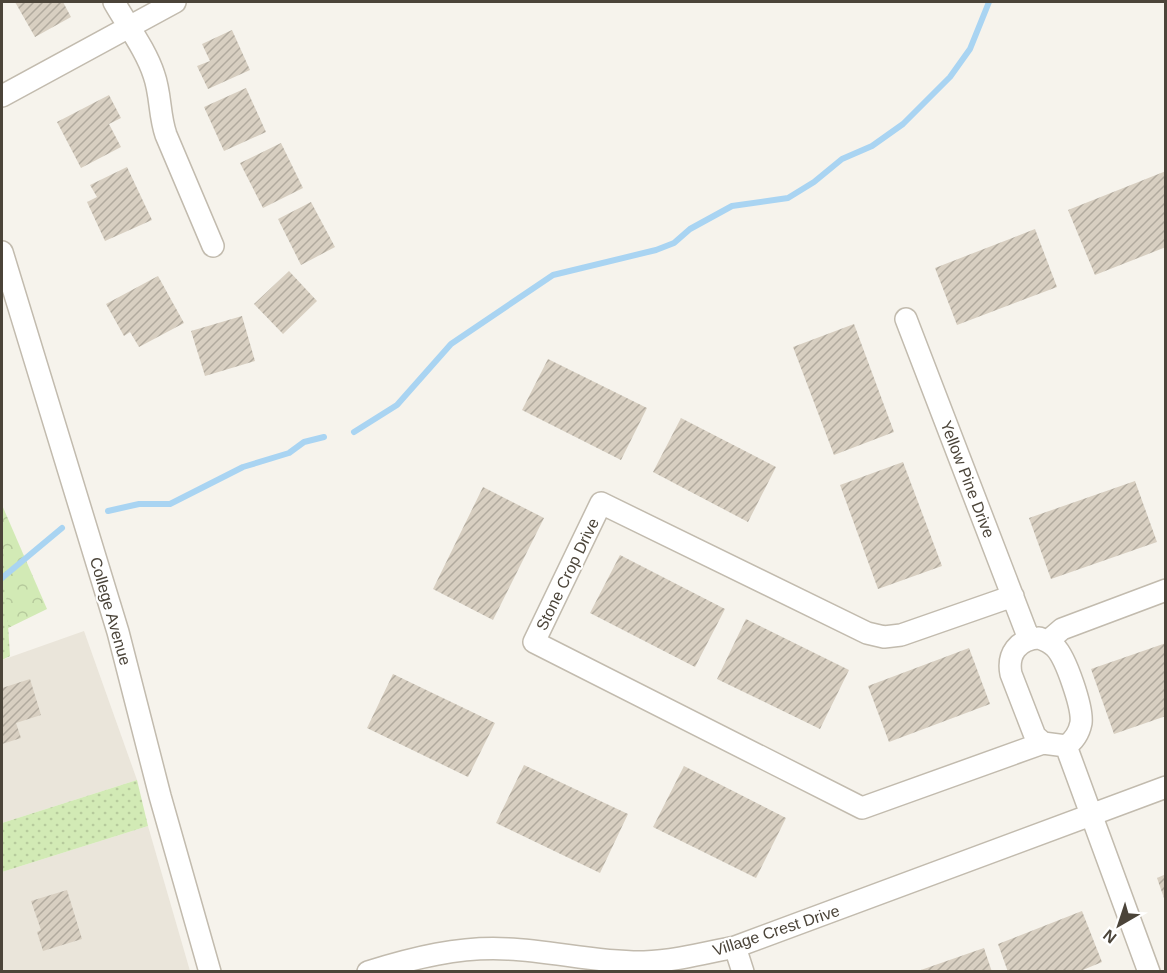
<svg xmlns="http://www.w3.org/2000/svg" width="1167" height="973" font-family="Arial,sans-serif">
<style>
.residential{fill:#eae5da}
.forest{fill:url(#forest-crowns)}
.park{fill:url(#park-dots)}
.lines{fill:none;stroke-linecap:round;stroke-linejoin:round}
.stream{stroke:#a9d4f2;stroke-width:6}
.building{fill:url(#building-hatch)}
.minor-casing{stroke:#c2bbae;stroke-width:24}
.minor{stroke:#fff;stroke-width:21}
.labels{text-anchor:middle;stroke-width:4.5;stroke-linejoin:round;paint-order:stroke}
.street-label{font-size:16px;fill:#4b4439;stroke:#fff}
</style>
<defs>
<pattern id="forest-crowns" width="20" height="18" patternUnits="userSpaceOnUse" patternTransform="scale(1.5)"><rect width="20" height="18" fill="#d2eab5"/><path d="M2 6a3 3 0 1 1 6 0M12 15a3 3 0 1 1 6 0" fill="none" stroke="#b6ca9c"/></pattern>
<pattern id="park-dots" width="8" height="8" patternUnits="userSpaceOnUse" patternTransform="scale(1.5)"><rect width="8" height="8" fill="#d2eab5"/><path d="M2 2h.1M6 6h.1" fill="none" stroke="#b6ca9c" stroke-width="1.8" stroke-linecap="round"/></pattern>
<pattern id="building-hatch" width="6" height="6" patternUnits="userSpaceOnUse" patternTransform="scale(1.5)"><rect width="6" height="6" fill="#d8cfc1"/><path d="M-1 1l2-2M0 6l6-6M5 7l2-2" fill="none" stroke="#b1aa9e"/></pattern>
</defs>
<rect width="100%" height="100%" fill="#f6f3ec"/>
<path class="residential" d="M 84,631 L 137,780 L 2,823 L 2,660 Z
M 148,826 L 190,971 L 2,971 L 2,872 Z"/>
<path class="forest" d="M 2,505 L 47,609 L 2,631 Z"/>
<path class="park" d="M 2,531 L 10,656 L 2,660 Z
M 137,780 L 148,826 L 2,872 L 2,823 Z"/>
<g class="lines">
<path class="stream" d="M 354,432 L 397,405 L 451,344 L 553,275 L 656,250 L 674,243 L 690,229 L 732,206 L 788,198 L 814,182 L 842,159 L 872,146 L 903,124 L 950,77 L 970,49 L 989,2
M 108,511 L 139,504 L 170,504 L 243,467 L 289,453 L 304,442 L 324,437
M 2,578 L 62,528"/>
</g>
<path class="building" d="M 15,2 L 63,2 L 71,17 L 35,37 Z
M 232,30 L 250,70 L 208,89 L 197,66 L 210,61 L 202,44 Z
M 246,88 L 266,132 L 224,151 L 204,107 Z
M 109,95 L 121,118 L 109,124 L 121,147 L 81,168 L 57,122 Z
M 281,143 L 303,188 L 263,208 L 240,163 Z
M 127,167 L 152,220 L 105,241 L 87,202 L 97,197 L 90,185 Z
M 1166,171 L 1166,247 L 1095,275 L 1068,210 Z
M 311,202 L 335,247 L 301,265 L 278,219 Z
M 1035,229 L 1057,287 L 957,325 L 935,268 Z
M 289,271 L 317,301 L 283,334 L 254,304 Z
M 158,276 L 184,323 L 139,347 L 130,332 L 124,336 L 106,304 Z
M 242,316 L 255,361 L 205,376 L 191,331 Z
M 854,324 L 894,432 L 834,455 L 793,347 Z
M 548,359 L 647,408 L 621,460 L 522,410 Z
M 681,418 L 776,467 L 748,522 L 653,472 Z
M 903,462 L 942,566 L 878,589 L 840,485 Z
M 1135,481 L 1157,542 L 1051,579 L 1029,518 Z
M 483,487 L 544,518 L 493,620 L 433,589 Z
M 620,555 L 725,609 L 695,667 L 590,613 Z
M 746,619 L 849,670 L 820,729 L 717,679 Z
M 1166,643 L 1166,716 L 1114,734 L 1091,669 Z
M 969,648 L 990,704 L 889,742 L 868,686 Z
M 393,674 L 495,723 L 468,777 L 367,728 Z
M 30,679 L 41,715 L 16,723 L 21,738 L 2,744 L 2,688 Z
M 524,765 L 628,814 L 600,873 L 496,823 Z
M 684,766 L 786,818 L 756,878 L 653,827 Z
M 1166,874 L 1166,901 L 1165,901 L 1157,878 Z
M 67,890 L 82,939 L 43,951 L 37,932 L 41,930 L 31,901 Z
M 1082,911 L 1102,962 L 1078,972 L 1008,972 L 998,944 Z
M 984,948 L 992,972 L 918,972 L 918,971 Z"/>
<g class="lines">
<g class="minor-casing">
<path id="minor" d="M 114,2 C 127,25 146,50 154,75 C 161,95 159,115 166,135 L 213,246
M 2,96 L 175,2
M 2,252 L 118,632 L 160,796 L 210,972
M 906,319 L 1029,639
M 1013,596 L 901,635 L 884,637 L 867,633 L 601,503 L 534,642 L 862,808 L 1043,743
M 1039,638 C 1045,640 1050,642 1055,647 C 1066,658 1083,708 1081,723 C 1079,733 1075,740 1066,746 L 1043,743 L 1035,736 L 1011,674 C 1007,654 1018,639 1039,638 Z
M 1048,641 L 1062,629 L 1166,590
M 1066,746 L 1149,972
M 735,947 L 743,972
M 368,972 C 413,958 460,946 508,949 C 554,951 598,963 644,962 C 675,961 705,953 735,947 L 1166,787"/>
</g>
<use href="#minor" class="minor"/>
</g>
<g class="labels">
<g class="street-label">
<text transform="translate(968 479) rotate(69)" y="6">Yellow Pine Drive</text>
<text transform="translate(567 574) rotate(-64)" y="6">Stone Crop Drive</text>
<text transform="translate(111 611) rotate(74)" y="6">College Avenue</text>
<text transform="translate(776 930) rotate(-18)" y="6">Village Crest Drive</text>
</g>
</g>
<rect width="1167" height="973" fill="none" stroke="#4b4439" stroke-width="6"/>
<g transform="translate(1119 925) rotate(219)" stroke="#ffffff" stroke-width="4.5" paint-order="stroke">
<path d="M0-4.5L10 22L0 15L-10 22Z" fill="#4b4439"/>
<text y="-9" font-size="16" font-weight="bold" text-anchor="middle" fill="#4b4439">N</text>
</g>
</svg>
